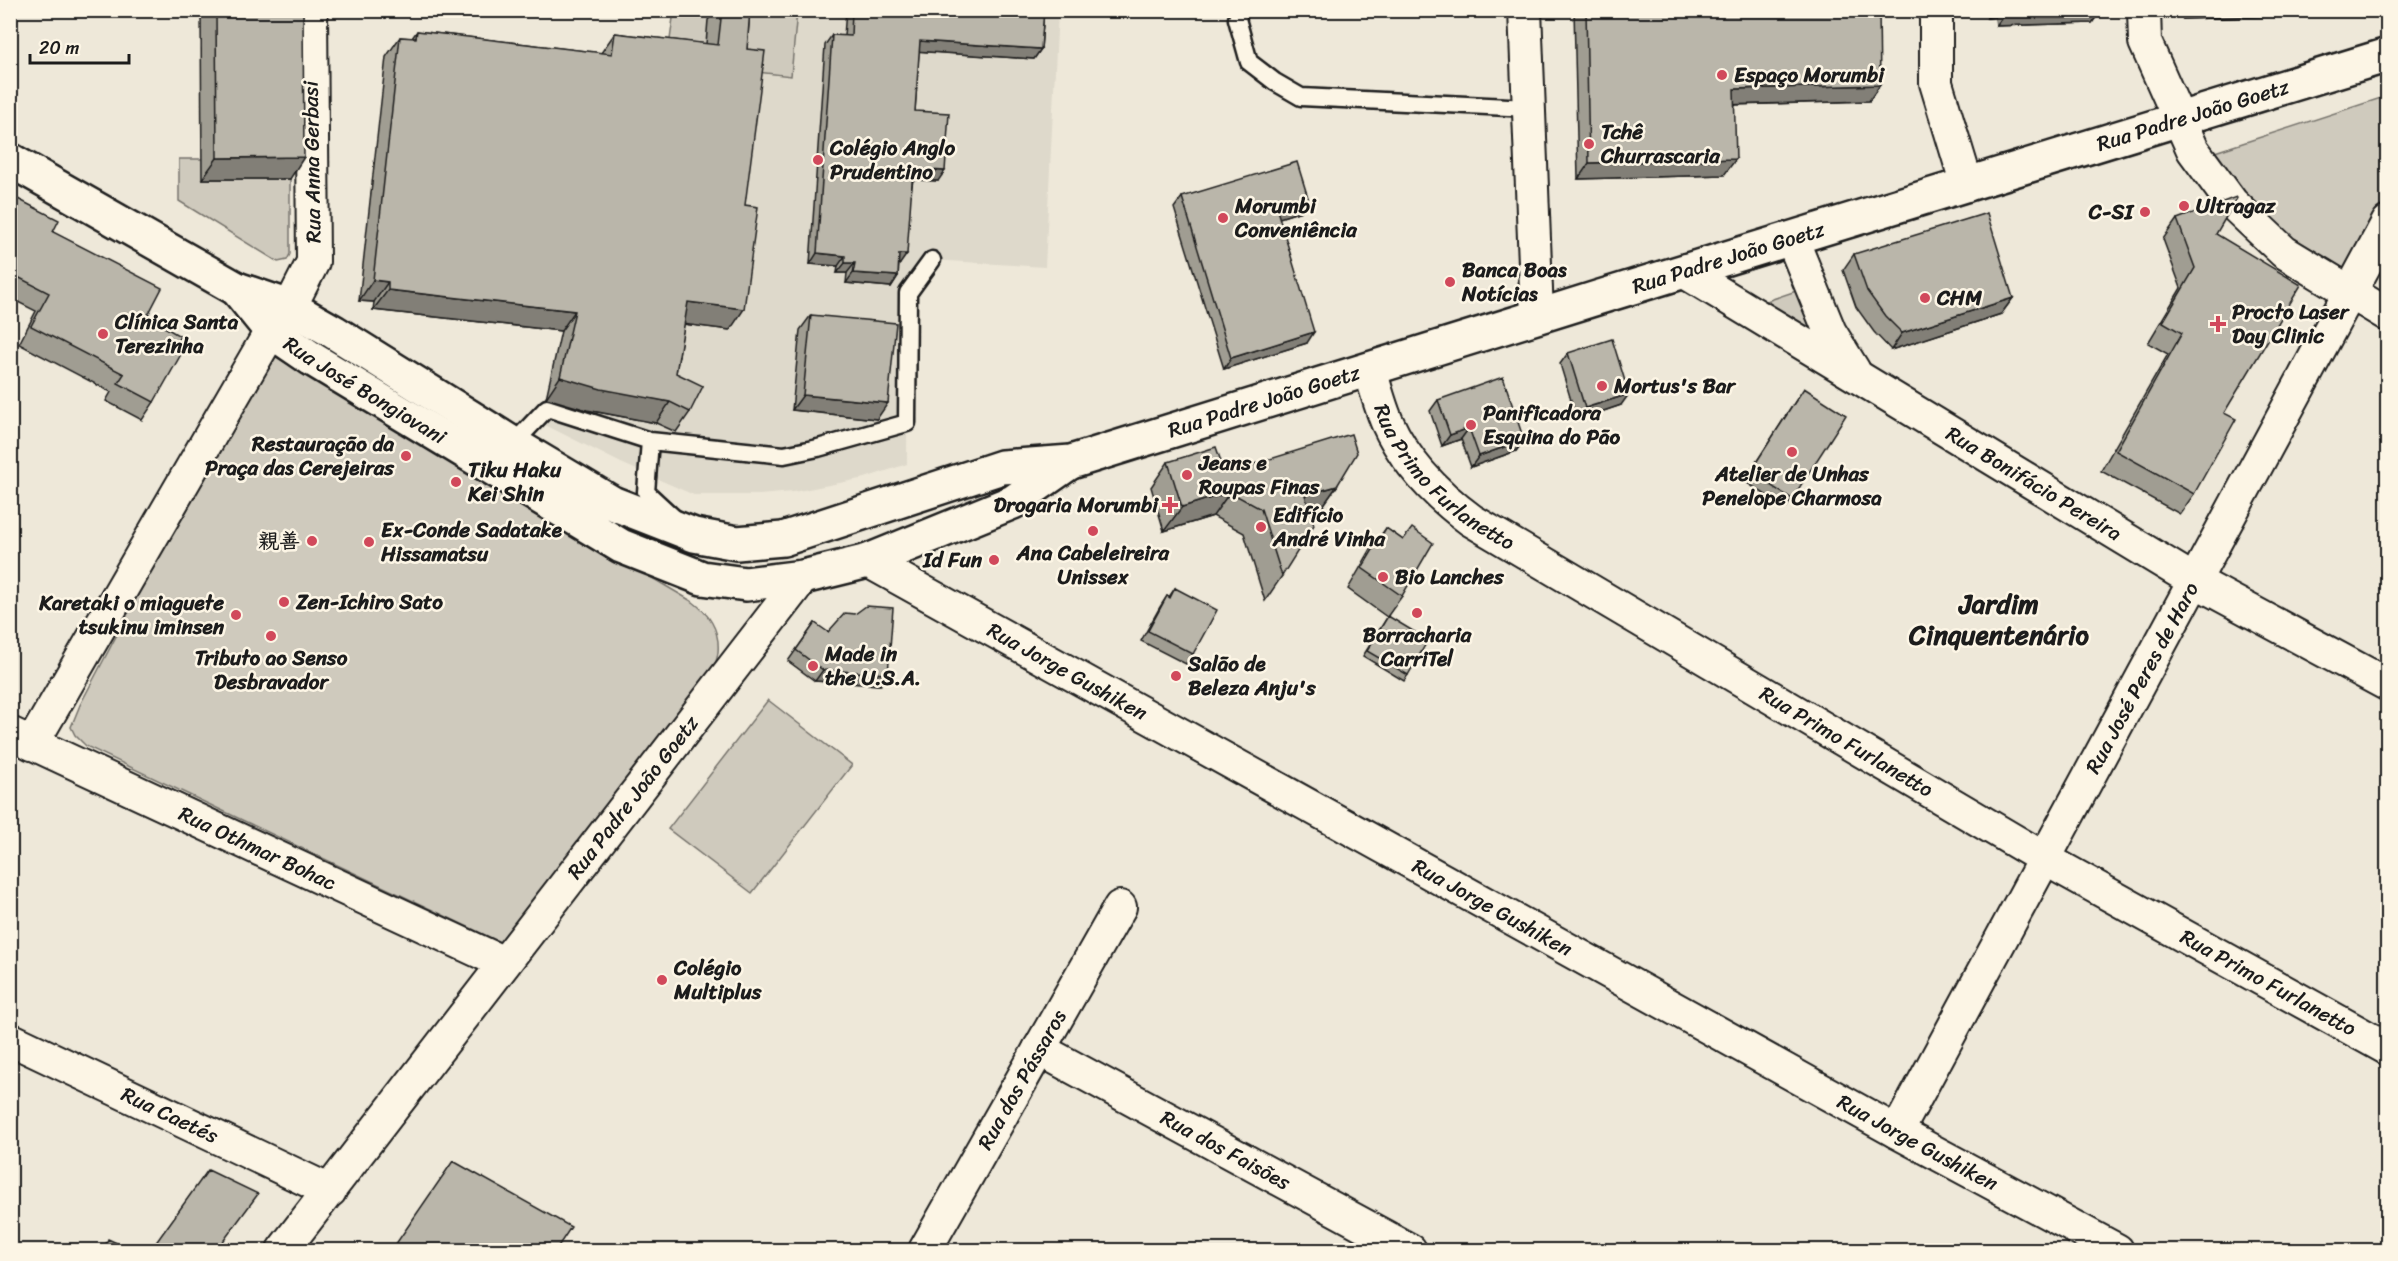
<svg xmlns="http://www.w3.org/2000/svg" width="2398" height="1261" font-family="Sriracha,'LXGW WenKai TC',sans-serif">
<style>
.built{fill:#ded9cb}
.green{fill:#cfcabd;stroke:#76736c;stroke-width:1.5}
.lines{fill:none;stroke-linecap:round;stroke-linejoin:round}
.service-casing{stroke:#1c1c1c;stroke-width:21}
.minor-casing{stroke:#1c1c1c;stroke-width:36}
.tertiary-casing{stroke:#1c1c1c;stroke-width:38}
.service{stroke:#fcf5e5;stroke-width:16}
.minor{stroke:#fcf5e5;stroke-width:32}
.tertiary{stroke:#fcf5e5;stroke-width:33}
.wall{fill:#a09d92;stroke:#1c1c1c;stroke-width:1.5}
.shaded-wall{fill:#827f77;stroke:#1c1c1c;stroke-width:1.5}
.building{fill:#bab6aa;stroke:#1c1c1c;stroke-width:1.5}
.poi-dot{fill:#d1495b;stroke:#fcf5e5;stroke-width:2}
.labels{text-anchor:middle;stroke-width:5;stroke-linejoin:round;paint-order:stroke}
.poi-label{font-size:21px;font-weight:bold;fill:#1c1c1c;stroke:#fcf5e5;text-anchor:start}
.street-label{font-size:21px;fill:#1c1c1c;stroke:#fcf5e5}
.district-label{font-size:27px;font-weight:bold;fill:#1c1c1c;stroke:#fcf5e5}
</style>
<rect width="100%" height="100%" fill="#eee8d9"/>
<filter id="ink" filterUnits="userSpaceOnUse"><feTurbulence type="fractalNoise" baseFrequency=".0167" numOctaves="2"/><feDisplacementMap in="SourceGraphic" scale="12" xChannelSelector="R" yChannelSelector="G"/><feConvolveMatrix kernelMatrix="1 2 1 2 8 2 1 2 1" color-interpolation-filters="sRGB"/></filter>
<g filter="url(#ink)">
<path class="built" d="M 674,11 L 1058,11 L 1045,267 L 932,260 L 908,292 L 907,464 L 865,478 L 793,492 L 759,495 L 694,495 L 621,463 L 541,423 L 554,357 L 567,308 L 667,61 Z"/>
<path class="green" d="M 674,11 L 797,11 L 791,76 L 667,61 Z
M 2387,96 L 2387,195 L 2348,271 L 2294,239 L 2244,193 L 2212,153 Z
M 179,159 L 203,159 L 290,179 L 290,254 L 287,260 L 278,262 L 179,201 Z
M 1802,289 L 1818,339 L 1758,304 Z
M 266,351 L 693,602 C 709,614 720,630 718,652 C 715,689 641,770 616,801 C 577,848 538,895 500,942 L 86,746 L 75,735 L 71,727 L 80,705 Z
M 768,700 L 852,765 L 752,893 L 668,829 Z"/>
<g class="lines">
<g class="service-casing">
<path id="service" d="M 1240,10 L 1237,19 L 1249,62 L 1275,82 L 1301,97 L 1529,108
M 650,441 L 784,455 L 818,448 L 907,423 L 908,293 L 932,260
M 513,444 L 547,408 L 650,441 L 646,492 L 673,517"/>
</g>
<g class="minor-casing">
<g id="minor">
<path d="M 1525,10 L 1537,315"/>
<path d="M 1936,10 L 1936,83 L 1967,185"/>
<path d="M 2144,10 L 2145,42 L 2193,150 L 2232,203 L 2284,252 L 2388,315"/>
<path d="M 1792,239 L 1830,332 L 1854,371"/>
<path id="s1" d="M 1685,272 L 2193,580 L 2388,685"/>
<path id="s2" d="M 1370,369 C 1375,387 1380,406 1387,422 C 1405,462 1437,495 1471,520 L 2045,859 L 2388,1049"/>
<path id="s3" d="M 868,561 L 1897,1132 L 2117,1250"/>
<path id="s4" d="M 10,733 L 504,963"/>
<path d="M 32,744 L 271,331 L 290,307 L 313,262 L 311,10"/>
<path id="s5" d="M 10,1039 L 330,1191"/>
<path id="s6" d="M 1039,1049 L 1410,1250"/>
<path id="s7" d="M 1897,1132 L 2388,222"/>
<path id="s8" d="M 283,1250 L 803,577"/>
<path id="s9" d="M 925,1250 L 1120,907"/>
</g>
</g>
<g class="tertiary-casing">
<g id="tertiary">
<path id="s10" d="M 10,160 L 237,289 L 290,307 L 334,332 L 513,444 L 612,503 L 694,535 L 737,543 L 783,539 L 1002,467 L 1071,462 C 1509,323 1949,191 2388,55"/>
<path id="s11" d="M 237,289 L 271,331 L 312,359 L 621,546 L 702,578 L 746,584 L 803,577 L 868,561 L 1013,502 L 1069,463"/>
</g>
</g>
<use href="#service" class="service"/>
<use href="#minor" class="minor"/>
<use href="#tertiary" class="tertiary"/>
</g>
<path class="wall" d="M 201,10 L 303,10 L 290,179 L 202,179 Z
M 715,10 L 750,10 L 747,49 L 730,330 L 684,324 L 676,373 L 690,412 L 676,432 L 656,423 L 587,410 L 546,398 L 561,331 L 373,310 L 374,302 L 359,301 L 386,57 L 400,37 L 412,38 L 417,31 L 601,53 L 615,33 L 706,44 L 708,20 Z
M 846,10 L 1044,10 L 1041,49 L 1034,59 L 919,51 L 915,111 L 938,181 L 913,180 L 900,264 L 899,264 L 898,276 L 891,287 L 846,283 L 847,273 L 837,273 L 838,266 L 810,264 L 825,45 L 832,35 L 844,36 Z
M 1574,10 L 1879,10 L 1869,101 L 1735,105 L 1724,175 L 1578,179 Z
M 1987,10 L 2101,10 L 2092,23 L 1996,26 L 1995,17 L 1987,18 Z
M 2183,10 L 2282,10 L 2279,16 L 2183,19 Z
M 1182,197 L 1309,201 L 1301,211 L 1279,218 L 1307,343 L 1224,369 L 1174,208 Z
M 10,198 L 53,232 L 176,344 L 154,402 L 142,420 L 106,401 L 111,392 L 19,344 L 36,311 L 10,298 Z
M 2177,219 L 2216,234 L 2224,413 L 2194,494 L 2180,514 L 2101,471 L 2168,354 L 2148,343 L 2181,288 L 2163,239 Z
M 1854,254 L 2013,298 L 2001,314 L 1891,350 L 1874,332 L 1856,307 L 1843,270 Z
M 811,315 L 877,419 L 792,410 L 800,330 Z
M 1568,353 L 1621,405 L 1577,420 L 1560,364 Z
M 1798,397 L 1792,499 L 1786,508 L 1744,481 Z
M 1438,400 L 1524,440 L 1516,451 L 1471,467 L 1461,439 L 1442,446 L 1430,411 Z
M 1168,462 L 1225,473 L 1337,486 L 1320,510 L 1311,513 L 1282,576 L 1265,601 L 1244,533 L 1213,516 L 1164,531 L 1151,487 Z
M 1386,528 L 1403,540 L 1402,596 L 1387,617 L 1348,589 L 1371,549 Z
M 1175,588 L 1193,654 L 1186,664 L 1141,641 L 1160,607 L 1167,596 L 1169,597 Z
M 1388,616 L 1408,675 L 1404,681 L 1363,656 Z
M 815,623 L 880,685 L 815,681 L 788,661 Z"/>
<path class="shaded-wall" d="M 1992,10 L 2000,10 L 1995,17 L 1987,18 Z
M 2007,10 L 2101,10 L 2092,23 L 1996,26 Z
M 2189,10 L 2282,10 L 2279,16 L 2183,19 Z
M 920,41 L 1041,49 L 1034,59 L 913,51 Z
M 1880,85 L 1869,101 L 1723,105 L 1734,89 Z
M 304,157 L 290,179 L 202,179 L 217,158 Z
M 1736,159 L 1724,175 L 1578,179 L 1589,163 Z
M 913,169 L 945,171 L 938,181 L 906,179 Z
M 1309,201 L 1301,211 L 1270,221 L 1277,210 Z
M 817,253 L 845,256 L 838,266 L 810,264 Z
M 899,254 L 907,254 L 900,264 L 892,264 Z
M 845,263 L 855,263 L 847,273 L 837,273 Z
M 853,273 L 898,276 L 891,287 L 846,283 Z
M 373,280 L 388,282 L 374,302 L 359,301 Z
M 388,290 L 575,311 L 561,331 L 373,310 Z
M 2013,298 L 2001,314 L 1891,350 L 1902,333 Z
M 688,302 L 744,309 L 730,330 L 674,323 Z
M 1314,332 L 1307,343 L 1224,369 L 1231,358 Z
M 560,377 L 670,402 L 656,423 L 587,410 L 546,398 Z
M 1629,394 L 1621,405 L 1577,420 L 1585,408 Z
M 803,395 L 888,403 L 877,419 L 792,410 Z
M 1469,428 L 1461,439 L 1442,446 L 1450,435 Z
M 1524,440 L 1516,451 L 1471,467 L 1479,456 Z
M 1337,486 L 1320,510 L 1288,520 L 1305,495 Z
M 1230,492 L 1213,516 L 1164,531 L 1182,507 Z
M 823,670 L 888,674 L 880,685 L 815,681 Z"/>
<path class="building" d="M 216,10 L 303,10 L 304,157 L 217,158 Z
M 722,10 L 750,10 L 747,49 L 765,51 L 745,205 L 758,207 L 744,309 L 688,302 L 676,373 L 703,386 L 690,412 L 670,402 L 601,389 L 560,377 L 575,311 L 388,290 L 388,282 L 373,280 L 400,37 L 416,38 L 417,31 L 612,54 L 615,33 L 718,45 Z
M 852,10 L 1044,10 L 1041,49 L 920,41 L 915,111 L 949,113 L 945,171 L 913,169 L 907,254 L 899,254 L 898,276 L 853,273 L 855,263 L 845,263 L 845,256 L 817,253 L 832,35 L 851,36 Z
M 1586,10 L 1879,10 L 1880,85 L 1734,89 L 1736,159 L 1589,163 Z
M 1297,162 L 1309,201 L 1277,210 L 1314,332 L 1231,358 L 1182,197 Z
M 12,196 L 59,220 L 53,232 L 162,288 L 147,317 L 180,336 L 176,344 L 184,349 L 154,402 L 118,383 L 124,374 L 31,326 L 49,293 L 10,273 L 10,198 Z
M 2236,197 L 2237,198 L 2216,234 L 2301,285 L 2224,413 L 2236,419 L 2194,494 L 2116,451 L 2182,333 L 2163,322 L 2195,268 L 2177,219 Z
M 1987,213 L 2013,298 L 1902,333 L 1885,316 L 1867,291 L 1854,254 Z
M 811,315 L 896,323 L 888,403 L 803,395 Z
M 1612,339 L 1629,394 L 1585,408 L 1568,353 Z
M 1503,377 L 1524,440 L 1479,456 L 1469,428 L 1450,435 L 1438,400 Z
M 1804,388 L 1846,415 L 1792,499 L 1750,472 Z
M 1351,434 L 1357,453 L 1337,486 L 1305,495 L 1314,525 L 1282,576 L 1261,509 L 1230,492 L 1182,507 L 1168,462 L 1216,447 L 1225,473 Z
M 1386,528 L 1403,540 L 1412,528 L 1433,543 L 1402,596 L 1362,568 Z
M 1175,588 L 1217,610 L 1193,654 L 1148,631 L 1167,596 L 1170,598 Z
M 866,606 L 893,608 L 888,674 L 823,670 L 796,650 L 815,623 L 828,632 L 845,613 L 855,614 Z
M 1388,616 L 1428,640 L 1408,675 L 1367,651 Z
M 453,1161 L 571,1227 L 555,1251 L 391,1251 Z
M 208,1170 L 258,1194 L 216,1251 L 150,1251 Z
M 108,1239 L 134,1251 L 103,1251 Z"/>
</g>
<g class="poi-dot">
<circle cx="1722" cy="75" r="6"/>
<circle cx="1589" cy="144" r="6"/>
<circle cx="818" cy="160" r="6"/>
<circle cx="2184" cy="206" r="6"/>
<circle cx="2145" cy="212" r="6"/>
<circle cx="1223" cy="218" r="6"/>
<circle cx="1450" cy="282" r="6"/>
<circle cx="1925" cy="298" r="6"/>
<path d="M2215 315h6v6h6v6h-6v6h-6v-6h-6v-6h6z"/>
<circle cx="103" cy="334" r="6"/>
<circle cx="1602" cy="386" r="6"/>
<circle cx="1471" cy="425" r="6"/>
<circle cx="1792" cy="452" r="6"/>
<circle cx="406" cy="456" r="6"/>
<circle cx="1187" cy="475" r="6"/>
<circle cx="456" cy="482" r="6"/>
<path d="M1167 496h6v6h6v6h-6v6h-6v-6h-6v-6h6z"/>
<circle cx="1261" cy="527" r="6"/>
<circle cx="1093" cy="531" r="6"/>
<circle cx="312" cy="541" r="6"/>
<circle cx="369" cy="542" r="6"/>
<circle cx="994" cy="560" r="6"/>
<circle cx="1383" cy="577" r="6"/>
<circle cx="284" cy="602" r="6"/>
<circle cx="1417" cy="613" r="6"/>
<circle cx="236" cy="615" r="6"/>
<circle cx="271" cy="636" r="6"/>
<circle cx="813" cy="666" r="6"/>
<circle cx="1176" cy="676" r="6"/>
<circle cx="662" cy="980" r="6"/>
</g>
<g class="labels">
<g class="poi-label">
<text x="1734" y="82">Espaço Morumbi</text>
<text x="1601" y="139">Tchê<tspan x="1601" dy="24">Churrascaria</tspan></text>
<text x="830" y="155">Colégio Anglo<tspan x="830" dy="24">Prudentino</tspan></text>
<text x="1235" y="213">Morumbi<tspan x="1235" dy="24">Conveniência</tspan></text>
<text x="2196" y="213">Ultragaz</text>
<text x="2133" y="219" text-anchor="end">C-SI</text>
<text x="1462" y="277">Banca Boas<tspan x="1462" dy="24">Notícias</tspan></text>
<text x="1937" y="305">CHM</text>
<text x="2232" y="319">Procto Laser<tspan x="2232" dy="24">Day Clinic</tspan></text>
<text x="115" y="329">Clínica Santa<tspan x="115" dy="24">Terezinha</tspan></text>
<text x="1614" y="393">Mortus's Bar</text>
<text x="1483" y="420">Panificadora<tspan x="1483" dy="24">Esquina do Pão</tspan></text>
<text x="394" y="451" text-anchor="end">Restauração da<tspan x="394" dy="24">Praça das Cerejeiras</tspan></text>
<text x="1199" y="470">Jeans e<tspan x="1199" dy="24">Roupas Finas</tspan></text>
<text x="468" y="477">Tiku Haku<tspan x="468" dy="24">Kei Shin</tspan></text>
<text x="1792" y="481" text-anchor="middle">Atelier de Unhas<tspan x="1792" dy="24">Penelope Charmosa</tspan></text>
<text x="1158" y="512" text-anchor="end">Drogaria Morumbi</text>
<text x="1273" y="522">Edifício<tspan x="1273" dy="24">André Vinha</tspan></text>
<text x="381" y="537">Ex-Conde Sadatake<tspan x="381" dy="24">Hissamatsu</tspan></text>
<text x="300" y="548" text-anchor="end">親善</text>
<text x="1093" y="560" text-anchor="middle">Ana Cabeleireira<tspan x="1093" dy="24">Unissex</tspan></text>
<text x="982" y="567" text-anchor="end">Id Fun</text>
<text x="1395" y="584">Bio Lanches</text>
<text x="296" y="609">Zen-Ichiro Sato</text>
<text x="224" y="610" text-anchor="end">Karetaki o miaguete<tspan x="224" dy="24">tsukinu iminsen</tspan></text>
<text x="1417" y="642" text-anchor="middle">Borracharia<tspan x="1417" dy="24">CarriTel</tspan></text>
<text x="825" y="661">Made in<tspan x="825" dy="24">the U.S.A.</tspan></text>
<text x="271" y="665" text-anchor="middle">Tributo ao Senso<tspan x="271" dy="24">Desbravador</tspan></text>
<text x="1188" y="671">Salão de<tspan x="1188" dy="24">Beleza Anju's</tspan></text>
<text x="674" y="975">Colégio<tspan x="674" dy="24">Multiplus</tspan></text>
</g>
<g class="street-label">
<text dy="7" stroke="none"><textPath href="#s10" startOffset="2346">Rua Padre João Goetz</textPath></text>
<text transform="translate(312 162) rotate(-91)" y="7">Rua Anna Gerbasi</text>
<text dy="7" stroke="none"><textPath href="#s10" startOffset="1860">Rua Padre João Goetz</textPath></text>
<text dy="7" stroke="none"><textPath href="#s11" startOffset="165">Rua José Bongiovani</textPath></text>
<text dy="7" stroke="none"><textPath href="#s10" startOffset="1374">Rua Padre João Goetz</textPath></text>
<text dy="7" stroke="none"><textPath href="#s2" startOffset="136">Rua Primo Furlanetto</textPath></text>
<text dy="7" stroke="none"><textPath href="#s1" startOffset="408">Rua Bonifácio Pereira</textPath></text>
<text dy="7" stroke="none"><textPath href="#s3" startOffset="228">Rua Jorge Gushiken</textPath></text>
<text dy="7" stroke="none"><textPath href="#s7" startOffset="516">Rua José Peres de Haro</textPath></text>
<text dy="7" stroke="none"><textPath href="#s2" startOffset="622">Rua Primo Furlanetto</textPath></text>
<text dy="7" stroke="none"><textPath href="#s8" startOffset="572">Rua Padre João Goetz</textPath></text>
<text dy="7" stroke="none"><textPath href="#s4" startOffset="273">Rua Othmar Bohac</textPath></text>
<text dy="7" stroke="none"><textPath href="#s3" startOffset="714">Rua Jorge Gushiken</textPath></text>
<text dy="7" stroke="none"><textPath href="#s2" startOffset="1108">Rua Primo Furlanetto</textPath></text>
<text dy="7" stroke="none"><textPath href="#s9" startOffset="196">Rua dos Pássaros</textPath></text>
<text dy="7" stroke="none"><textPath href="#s5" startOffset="177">Rua Caetés</textPath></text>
<text dy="7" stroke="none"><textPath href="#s3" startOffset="1200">Rua Jorge Gushiken</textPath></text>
<text dy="7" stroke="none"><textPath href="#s6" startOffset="212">Rua dos Faisões</textPath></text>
</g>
<g class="district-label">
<text x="1999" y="613">Jardim<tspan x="1999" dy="31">Cinquentenário</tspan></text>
</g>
</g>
<rect width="2398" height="1261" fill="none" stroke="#fcf5e5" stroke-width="36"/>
<rect x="18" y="18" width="2362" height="1225" fill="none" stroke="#1c1c1c" stroke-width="2" filter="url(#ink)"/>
<path d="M30 54v9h99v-9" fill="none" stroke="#1c1c1c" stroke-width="3"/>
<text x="39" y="54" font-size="18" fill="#1c1c1c" stroke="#fcf5e5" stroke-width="4.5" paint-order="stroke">20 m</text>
</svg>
